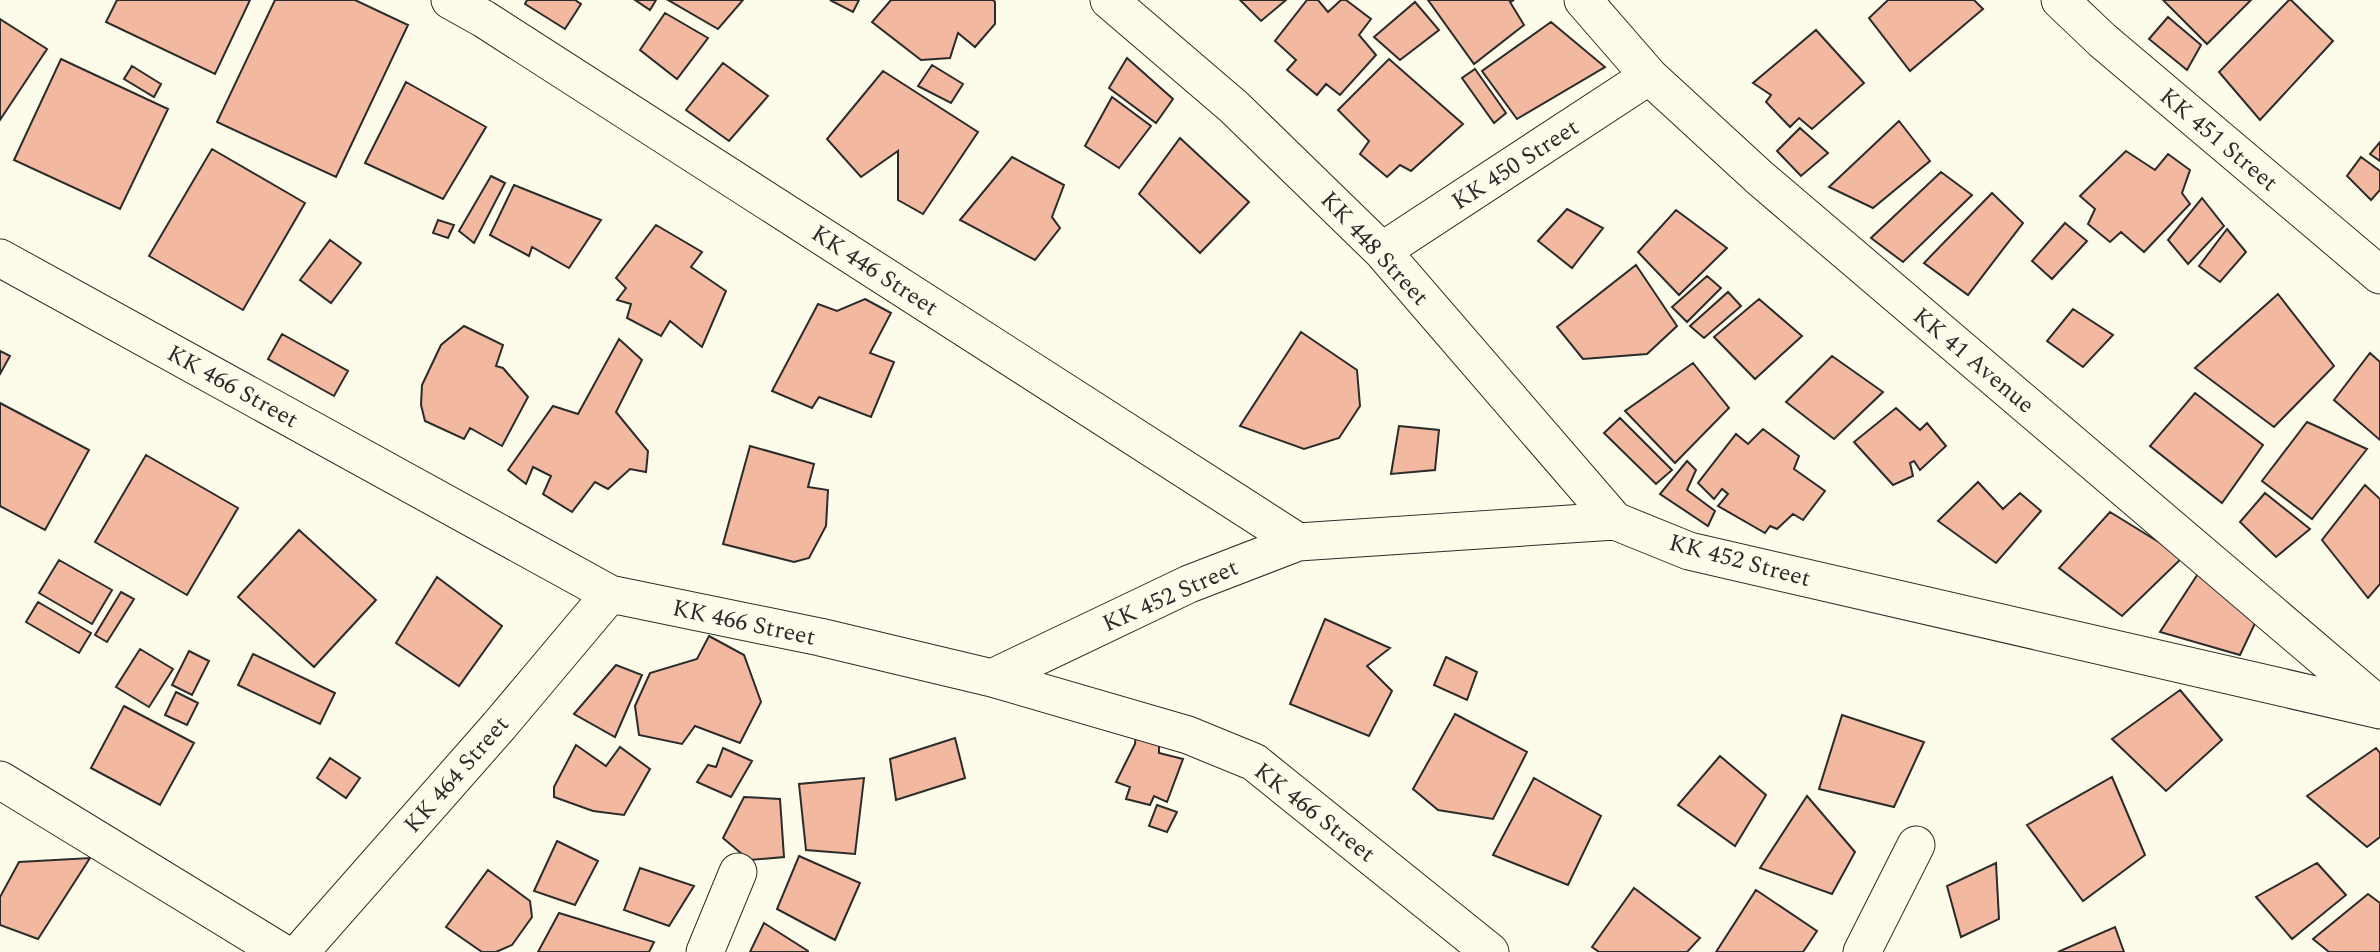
<svg xmlns="http://www.w3.org/2000/svg" width="2380" height="952" font-family="Spectral,serif">
<style>
.building{fill:#f2b8a0;stroke:#2b2b2b;stroke-width:2}
.lines{fill:none;stroke-linecap:round;stroke-linejoin:round}
.minor-casing{stroke:#2b2b2b;stroke-width:39}
.minor{stroke:#fdfbea;stroke-width:37}
.labels{text-anchor:middle;stroke-width:5;stroke-linejoin:round;paint-order:stroke}
.street-label{font-size:24px;fill:#2b2b2b;stroke:#fdfbea}
</style>
<rect width="100%" height="100%" fill="#fdfbea"/>
<path class="building" d="M 117,0 L 250,0 L 215,74 L 106,22 Z
M 275,0 L 355,0 L 408,25 L 336,177 L 217,122 Z
M 527,0 L 575,0 L 581,4 L 565,29 L 525,4 Z
M 635,0 L 656,0 L 650,10 Z
M 668,0 L 743,0 L 718,29 Z
M 830,0 L 859,0 L 853,12 Z
M 891,0 L 993,0 L 995,2 L 995,24 L 975,47 L 958,33 L 950,58 L 921,60 L 872,22 Z
M 1240,0 L 1286,0 L 1261,21 Z
M 1307,0 L 1318,0 L 1328,12 L 1341,0 L 1346,0 L 1371,19 L 1359,35 L 1376,55 L 1340,95 L 1326,84 L 1317,95 L 1287,70 L 1296,60 L 1275,41 Z
M 1428,0 L 1514,0 L 1510,2 L 1524,25 L 1474,64 Z
M 1888,0 L 1974,0 L 1983,9 L 1910,71 L 1869,18 Z
M 2163,0 L 2251,0 L 2207,44 Z
M 2289,0 L 2291,0 L 2333,41 L 2260,120 L 2219,72 Z
M 1415,2 L 1439,30 L 1400,60 L 1374,37 Z
M 665,13 L 708,38 L 677,79 L 640,50 Z
M 2168,17 L 2201,45 L 2187,70 L 2149,39 Z
M 0,19 L 47,49 L 0,120 Z
M 1551,22 L 1605,67 L 1517,119 L 1482,71 Z
M 1816,30 L 1864,83 L 1812,129 L 1799,118 L 1790,127 L 1766,102 L 1771,95 L 1753,83 Z
M 1127,58 L 1173,99 L 1156,123 L 1109,88 Z
M 61,59 L 168,109 L 120,209 L 14,160 Z
M 1389,59 L 1463,124 L 1411,171 L 1400,165 L 1387,177 L 1360,154 L 1369,141 L 1338,110 Z
M 723,63 L 768,96 L 729,141 L 686,110 Z
M 932,65 L 963,84 L 951,103 L 918,86 Z
M 132,66 L 161,84 L 154,97 L 124,79 Z
M 1475,69 L 1506,113 L 1494,123 L 1462,78 Z
M 883,71 L 978,132 L 923,214 L 898,200 L 898,151 L 861,177 L 827,139 Z
M 406,82 L 486,127 L 443,199 L 365,163 Z
M 1112,97 L 1151,126 L 1119,168 L 1085,146 Z
M 1899,121 L 1930,161 L 1873,208 L 1829,187 Z
M 1800,128 L 1828,153 L 1801,176 L 1777,151 Z
M 1180,138 L 1249,202 L 1200,253 L 1139,194 Z
M 2380,142 L 2380,161 L 2370,154 Z
M 212,149 L 305,203 L 243,310 L 149,256 Z
M 2126,151 L 2155,170 L 2168,154 L 2190,170 L 2182,193 L 2190,204 L 2144,252 L 2121,232 L 2110,242 L 2088,224 L 2095,209 L 2080,196 Z
M 1012,157 L 1064,185 L 1052,217 L 1060,228 L 1035,260 L 960,220 Z
M 2361,157 L 2380,171 L 2380,190 L 2371,200 L 2347,176 Z
M 1941,172 L 1972,195 L 1903,262 L 1871,238 Z
M 491,176 L 505,183 L 474,243 L 459,231 Z
M 514,185 L 601,220 L 569,268 L 532,247 L 529,256 L 490,235 Z
M 1992,193 L 2023,223 L 1968,295 L 1924,263 Z
M 2202,198 L 2224,226 L 2188,264 L 2168,240 Z
M 1567,209 L 1603,228 L 1572,268 L 1538,241 Z
M 1676,210 L 1727,248 L 1679,295 L 1638,252 Z
M 438,220 L 454,225 L 448,238 L 433,233 Z
M 2065,223 L 2087,241 L 2052,279 L 2032,261 Z
M 656,225 L 702,252 L 691,267 L 726,291 L 702,347 L 670,321 L 661,336 L 627,318 L 631,304 L 617,300 L 626,288 L 616,278 Z
M 2227,229 L 2246,252 L 2220,282 L 2199,266 Z
M 330,240 L 361,263 L 331,303 L 300,280 Z
M 1636,265 L 1677,326 L 1647,354 L 1583,359 L 1557,327 Z
M 1707,276 L 1721,288 L 1687,322 L 1672,307 Z
M 1728,292 L 1741,306 L 1704,338 L 1690,326 Z
M 2278,294 L 2334,366 L 2274,427 L 2195,368 Z
M 865,299 L 891,313 L 870,353 L 894,362 L 871,417 L 819,397 L 812,408 L 772,391 L 818,304 L 837,311 Z
M 1759,299 L 1802,336 L 1755,379 L 1714,337 Z
M 2073,309 L 2113,335 L 2083,367 L 2047,341 Z
M 464,326 L 503,345 L 496,366 L 503,368 L 528,397 L 502,446 L 470,428 L 464,439 L 425,421 L 421,405 L 422,385 L 441,345 Z
M 1301,332 L 1357,370 L 1360,406 L 1339,438 L 1304,449 L 1240,426 Z
M 282,334 L 348,371 L 334,396 L 268,359 Z
M 619,339 L 642,360 L 616,412 L 648,451 L 646,472 L 630,469 L 608,489 L 595,482 L 572,512 L 543,494 L 551,476 L 533,467 L 526,484 L 508,470 L 553,406 L 578,414 Z
M 0,351 L 10,356 L 0,374 Z
M 2370,353 L 2380,362 L 2380,440 L 2334,400 Z
M 1832,356 L 1883,392 L 1834,439 L 1786,402 Z
M 1693,363 L 1729,408 L 1675,463 L 1625,411 Z
M 2195,393 L 2263,445 L 2222,503 L 2150,446 Z
M 0,403 L 89,450 L 45,530 L 0,506 Z
M 1896,408 L 1920,430 L 1927,423 L 1946,446 L 1920,470 L 1914,461 L 1910,463 L 1913,476 L 1893,485 L 1854,442 Z
M 1620,418 L 1672,470 L 1656,484 L 1604,433 Z
M 2307,422 L 2367,449 L 2312,519 L 2262,481 Z
M 1399,426 L 1439,430 L 1435,470 L 1391,474 Z
M 1763,429 L 1799,456 L 1794,469 L 1825,491 L 1803,520 L 1793,514 L 1777,529 L 1770,526 L 1765,533 L 1718,506 L 1728,494 L 1722,489 L 1714,499 L 1698,483 L 1736,434 L 1748,444 Z
M 750,446 L 814,464 L 808,487 L 828,490 L 826,526 L 809,558 L 794,562 L 723,544 Z
M 146,455 L 238,508 L 187,595 L 95,542 Z
M 1687,461 L 1696,470 L 1687,490 L 1715,511 L 1708,526 L 1660,494 Z
M 1978,482 L 2003,509 L 2020,493 L 2041,511 L 1996,563 L 1938,521 Z
M 2365,485 L 2380,499 L 2380,584 L 2368,598 L 2322,540 Z
M 2265,493 L 2310,529 L 2276,557 L 2240,522 Z
M 2110,512 L 2183,557 L 2122,616 L 2059,568 Z
M 299,530 L 376,600 L 314,667 L 238,597 Z
M 59,560 L 112,590 L 92,624 L 39,593 Z
M 2205,563 L 2266,600 L 2240,655 L 2160,632 Z
M 437,577 L 502,626 L 459,686 L 396,643 Z
M 121,592 L 134,599 L 107,642 L 95,635 Z
M 38,602 L 91,633 L 79,653 L 26,622 Z
M 1325,619 L 1390,648 L 1367,666 L 1392,691 L 1369,736 L 1290,704 Z
M 709,636 L 744,655 L 761,702 L 740,743 L 695,726 L 682,744 L 639,735 L 635,706 L 650,673 L 697,659 Z
M 140,649 L 173,669 L 149,707 L 116,687 Z
M 189,651 L 209,661 L 192,695 L 172,685 Z
M 253,654 L 335,693 L 320,724 L 238,685 Z
M 1446,657 L 1477,672 L 1467,700 L 1434,685 Z
M 616,665 L 642,675 L 615,737 L 574,714 Z
M 2180,690 L 2222,740 L 2166,791 L 2112,739 Z
M 176,692 L 198,703 L 187,725 L 165,715 Z
M 124,706 L 194,743 L 160,805 L 91,768 Z
M 1455,714 L 1527,752 L 1493,819 L 1438,810 L 1413,789 Z
M 1842,715 L 1924,742 L 1894,807 L 1819,789 Z
M 1136,733 L 1159,738 L 1159,753 L 1183,759 L 1167,802 L 1154,796 L 1150,805 L 1126,799 L 1130,787 L 1116,782 L 1135,744 Z
M 955,738 L 965,778 L 896,800 L 890,759 Z
M 576,745 L 606,766 L 620,747 L 650,769 L 624,815 L 593,811 L 554,797 L 554,787 Z
M 723,748 L 752,761 L 731,797 L 697,782 L 708,765 L 716,767 Z
M 2376,748 L 2380,753 L 2380,837 L 2367,847 L 2307,796 Z
M 1720,756 L 1766,795 L 1735,846 L 1678,805 Z
M 330,758 L 360,778 L 346,798 L 317,778 Z
M 2112,777 L 2145,855 L 2083,901 L 2027,825 Z
M 864,778 L 855,854 L 806,850 L 799,784 Z
M 1534,778 L 1601,816 L 1568,885 L 1493,855 Z
M 1807,796 L 1855,852 L 1832,894 L 1760,868 Z
M 744,797 L 780,799 L 784,857 L 749,860 L 723,838 Z
M 1157,805 L 1177,812 L 1167,832 L 1149,826 Z
M 557,841 L 598,861 L 575,905 L 534,891 Z
M 799,856 L 860,883 L 835,940 L 777,909 Z
M 90,858 L 38,939 L 0,925 L 0,897 L 19,862 Z
M 1996,863 L 1999,919 L 1961,937 L 1947,886 Z
M 2317,863 L 2346,895 L 2292,939 L 2256,897 Z
M 640,868 L 694,886 L 669,926 L 624,910 Z
M 488,870 L 530,901 L 532,917 L 512,945 L 496,952 L 482,952 L 446,927 Z
M 1634,888 L 1700,938 L 1687,952 L 1599,952 L 1592,947 Z
M 1756,890 L 1817,931 L 1803,952 L 1716,952 Z
M 2368,894 L 2380,903 L 2380,952 L 2329,952 L 2313,939 Z
M 559,913 L 654,942 L 649,952 L 538,952 Z
M 764,923 L 808,951 L 808,952 L 750,952 Z
M 2115,927 L 2124,952 L 2058,952 Z"/>
<g class="lines">
<g class="minor-casing">
<path id="minor" d="M 450,0 L 484,19 L 1298,542
M 1109,0 L 1234,107 L 1382,251 L 1615,521
M 1583,0 L 1649,76 L 1760,178 L 2380,706
M 2060,0 L 2102,40 L 2380,275
M 1382,251 L 1649,76
M 0,258 L 610,594 L 820,637 L 992,678 L 1188,735 L 1254,762 L 1490,952
M 992,678 L 1189,584 L 1298,542 L 1615,521 L 1689,551 L 2380,710
M 0,780 L 281,952
M 300,952 L 499,726 L 610,594
M 705,952 L 738,872
M 1862,952 L 1916,845"/>
</g>
<use href="#minor" class="minor"/>
</g>
<g class="labels">
<g class="street-label">
<text transform="translate(2219 139) rotate(40)" y="8">KK 451 Street</text>
<text transform="translate(1515 164) rotate(-33)" y="8">KK 450 Street</text>
<text transform="translate(1375 248) rotate(47)" y="8">KK 448 Street</text>
<text transform="translate(875 270) rotate(33)" y="8">KK 446 Street</text>
<text transform="translate(1974 360) rotate(40)" y="8">KK 41 Avenue</text>
<text transform="translate(233 386) rotate(29)" y="8">KK 466 Street</text>
<text transform="translate(1740 560) rotate(15)" y="8">KK 452 Street</text>
<text transform="translate(1170 595) rotate(-24)" y="8">KK 452 Street</text>
<text transform="translate(744 622) rotate(12)" y="8">KK 466 Street</text>
<text transform="translate(456 774) rotate(-49)" y="8">KK 464 Street</text>
<text transform="translate(1315 812) rotate(38)" y="8">KK 466 Street</text>
</g>
</g>
</svg>
